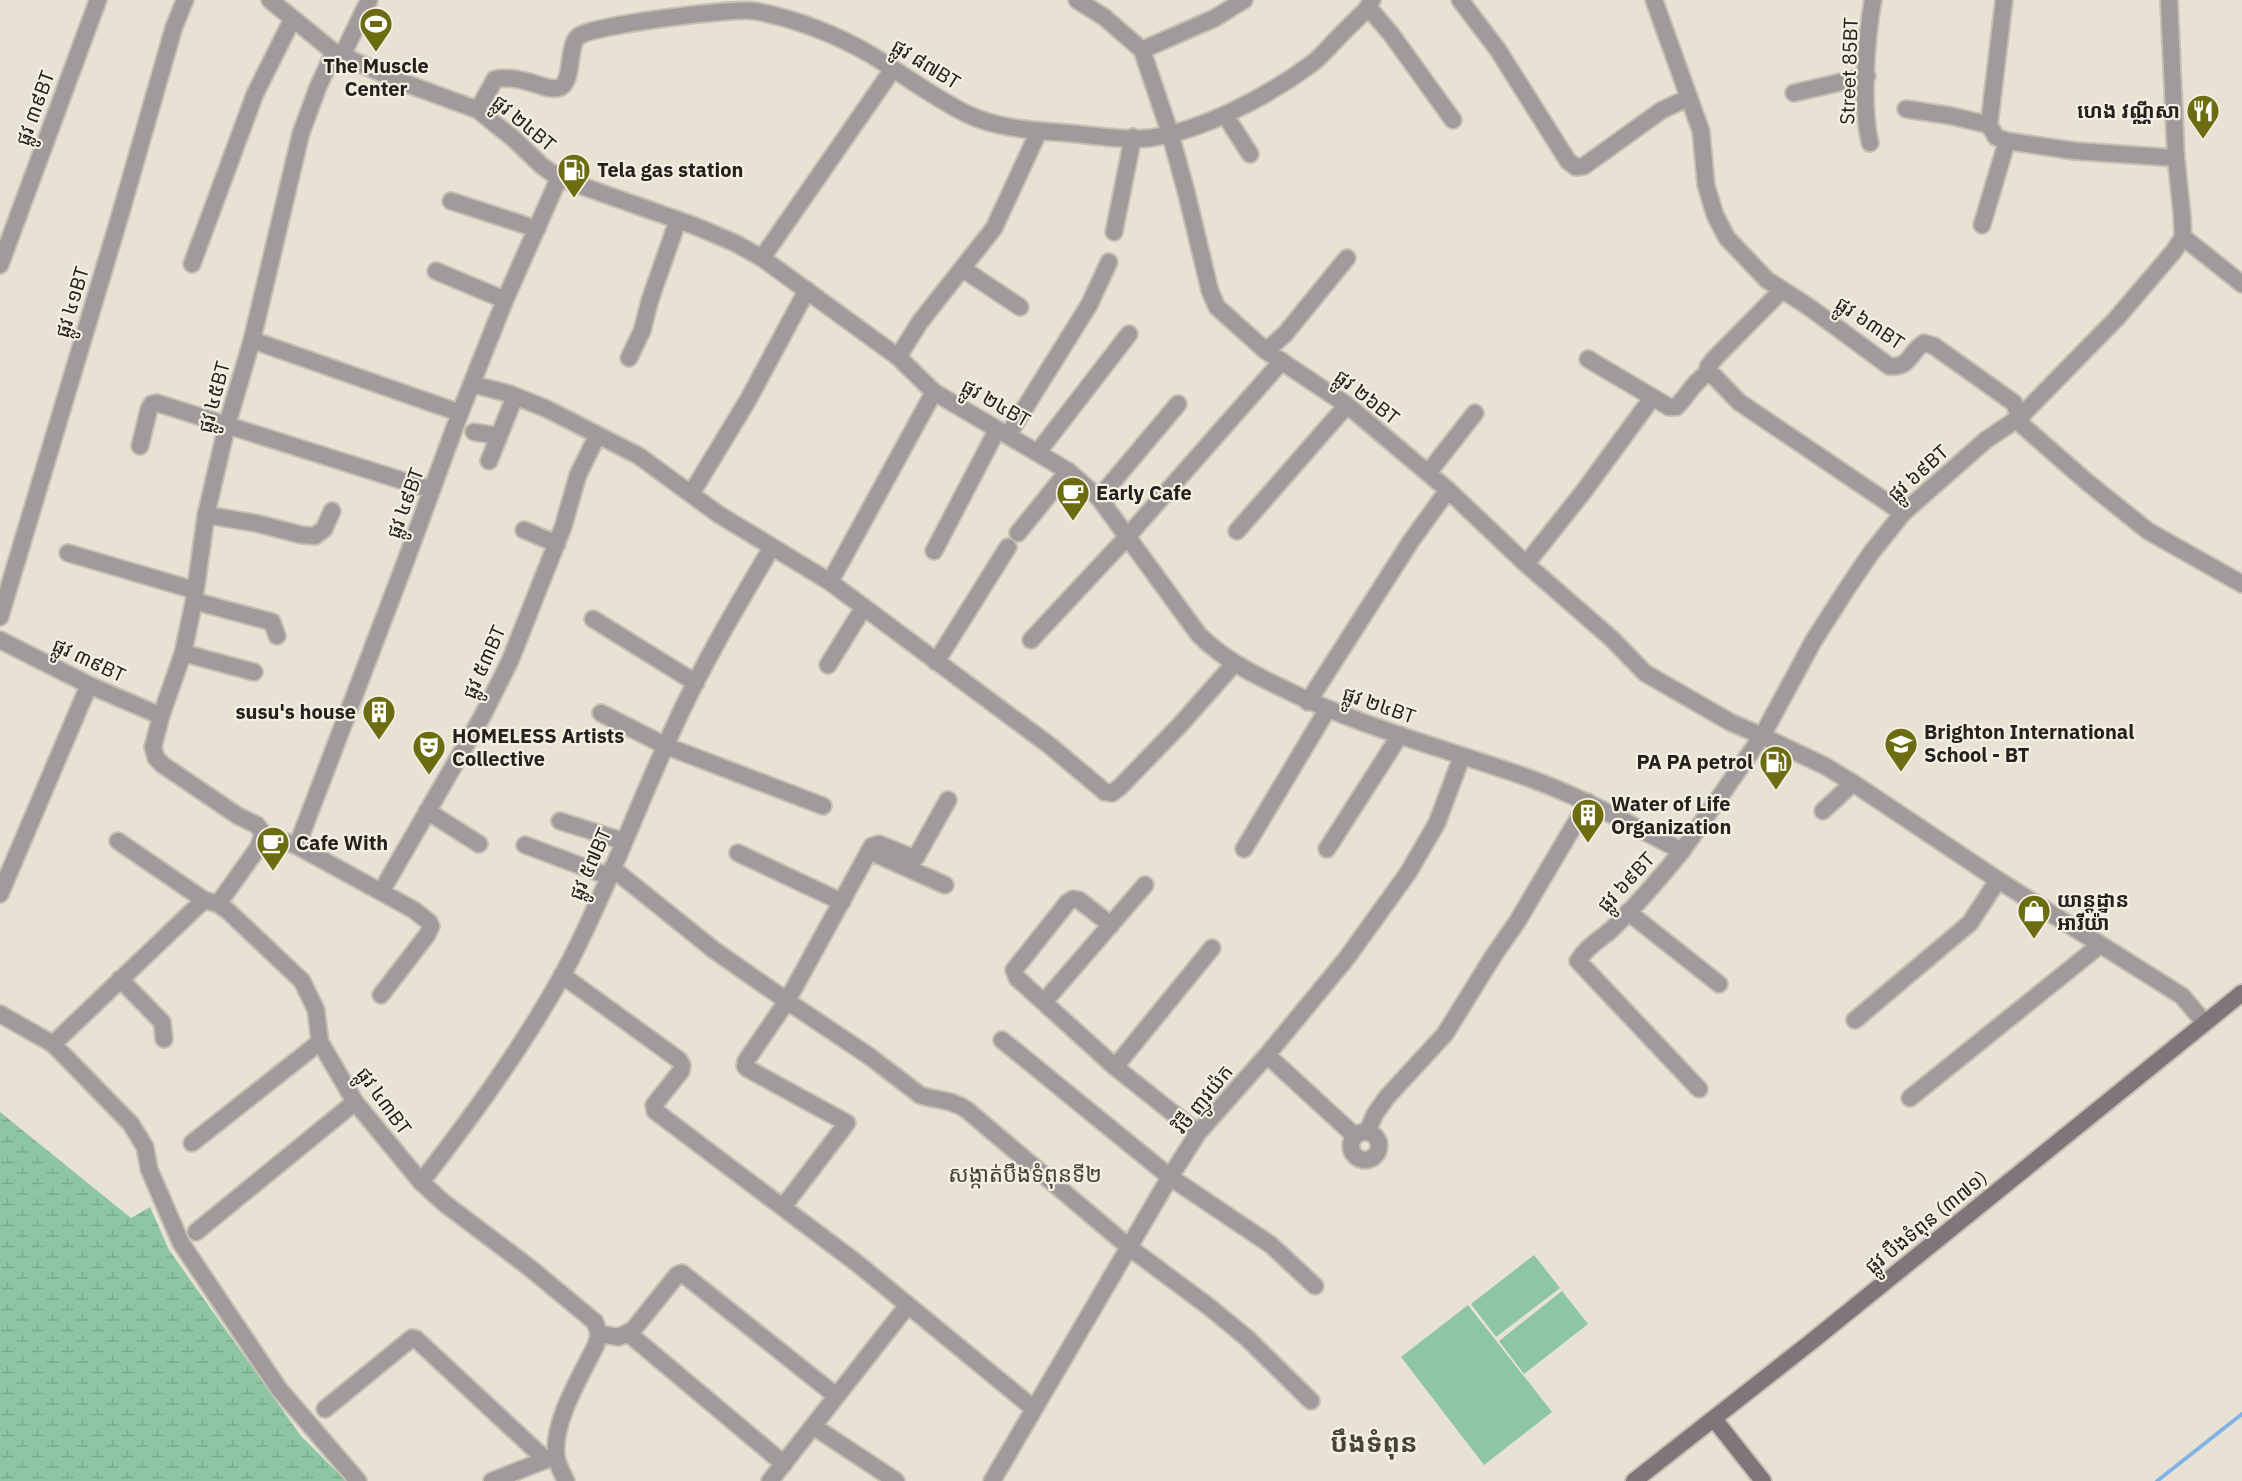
<svg xmlns="http://www.w3.org/2000/svg" width="2242" height="1481" font-family="'IBM Plex Sans','Noto Sans Khmer',sans-serif">
<style>
.wetland{fill:url(#wetland-marsh)}
.park{fill:#8ec6a3}
.lines{fill:none;stroke-linecap:round;stroke-linejoin:round}
.stream{stroke:#83b3e4;stroke-width:4}
.minor-casing{stroke:#c5bfb4;stroke-width:20}
.tertiary-casing{stroke:#c5bfb4;stroke-width:20}
.secondary-casing{stroke:#c5bfb4;stroke-width:20}
.minor{stroke:#a09a9b;stroke-width:16}
.tertiary{stroke:#a09a9b;stroke-width:16}
.secondary{stroke:#807679;stroke-width:16}
.labels{text-anchor:middle;stroke-width:4.5;stroke-linejoin:round;paint-order:stroke}
.street-label{font-size:20px;fill:#23211c;stroke:#f5f0e3}
.poi-label{font-size:20px;font-weight:bold;fill:#23211c;stroke:#f5f0e3;text-anchor:start}
.quarter-label{font-size:22px;fill:#464237;stroke:#f5f0e3}
.district-label{font-size:26px;font-weight:bold;fill:#464237;stroke:#f5f0e3}
</style>
<defs>
<pattern id="wetland-marsh" width="20" height="14" patternUnits="userSpaceOnUse" patternTransform="scale(1.5)"><rect width="20" height="14" fill="#8ec6a3"/><path d="M1 5h8M5 5V1M11 12h8M15 12V8" fill="none" stroke="#7aaa8c"/></pattern>
</defs>
<rect width="100%" height="100%" fill="#e8e2d5"/>
<path class="wetland" d="M 0,1112 L 131,1218 L 150,1207 L 169,1250 L 301,1436 L 346,1481 L 0,1481 Z"/>
<path class="park" d="M 1534,1255 L 1560,1288 L 1496,1337 L 1471,1304 Z
M 1562,1291 L 1588,1324 L 1524,1374 L 1499,1341 Z
M 1468,1305 L 1552,1412 L 1484,1465 L 1401,1357 Z"/>
<g class="lines">
<path class="stream" d="M 2157,1481 L 2242,1414"/>
<g class="minor-casing">
<path id="minor" d="M 1077,0 L 1104,17 L 1142,50 L 1170,133 L 1186,191 L 1210,291 L 1217,307 L 1266,351 L 1347,405 L 1448,490 L 1526,564 L 1612,639 L 1645,673 L 1730,722 L 1762,736
M 1460,0 L 1498,50 L 1568,161 L 1576,167 L 1584,166 L 1662,110 L 1688,98
M 1654,0 L 1701,131 L 1706,185 L 1715,215 L 1727,238 L 1767,280 L 1809,307 L 1889,366 C 1910,369 1909,352 1924,343 L 1934,346 L 2014,403 L 2023,426 L 2087,482 L 2148,531 L 2242,584
M 2004,0 L 1989,125 L 1996,137 L 2007,141 L 2075,151 L 2176,158
M 1366,10 L 1374,14 L 1391,34 L 1453,120
M 1142,50 L 1215,18 L 1244,0
M 342,56 L 369,0
M 1794,93 L 1867,76
M 1906,109 L 1952,116 L 1989,125
M 478,110 L 495,79 C 506,77 518,79 529,82 C 537,84 549,90 558,88 C 575,84 566,45 579,36 C 593,25 734,8 754,11 C 794,18 838,35 873,56 C 904,75 933,97 965,113 C 997,129 1031,130 1066,133 C 1091,135 1126,141 1150,138 C 1202,131 1268,96 1310,65 C 1319,59 1327,49 1335,41 C 1345,30 1356,20 1366,10 L 1372,0
M 1225,115 L 1250,154
M 1870,143 C 1861,105 1866,39 1873,0
M 451,201 L 537,229
M 1982,225 L 2007,141
M 1114,232 L 1133,137
M 2183,237 L 2242,284
M 762,258 L 893,69
M 192,264 L 255,94 L 292,20
M 0,265 L 98,0
M 963,269 L 1020,307
M 436,271 L 505,300
M 252,340 L 460,413
M 1266,351 L 1285,334 L 1347,258
M 898,357 L 920,322 L 994,228 L 1039,131
M 629,358 L 642,331 L 650,300 L 678,220
M 1588,359 L 1669,407 L 1676,407 C 1687,397 1694,381 1707,374 L 1714,376 L 1739,402 L 1903,513
M 1707,374 L 1708,367 L 1715,358 L 1781,291
M 472,384 L 510,394 L 547,409 L 639,456 L 718,514 L 830,582 L 1049,745 L 1105,792 L 1112,793 L 1120,787 L 1180,725 L 1234,664
M 474,432 L 499,436
M 1008,435 L 1089,305 L 1109,262
M 140,446 L 149,409 L 152,404 L 157,403 L 432,490
M 1038,452 L 1129,334
M 489,461 L 515,396
M 1428,473 L 1475,413
M 691,494 L 748,400 L 807,290
M 1099,498 L 1178,404
M 206,515 L 255,523 L 302,535 L 315,536 L 324,529 L 332,511
M 524,530 L 557,544
M 1237,531 L 1347,405
M 1018,533 L 1068,471
M 934,551 L 997,430
M 68,553 L 194,590
M 1526,564 L 1584,491 L 1652,398
M 830,582 L 934,392
M 194,601 L 272,622 L 277,636
M 0,617 L 119,219 L 174,27 L 185,0
M 593,619 L 696,683
M 0,640 L 89,685 L 161,716
M 1031,640 L 1127,537 L 1282,361
M 183,653 L 254,672
M 936,662 L 1008,547
M 828,665 L 864,607
M 1308,702 L 1411,541 L 1448,490
M 601,713 L 666,746 L 823,806
M 427,811 L 479,844
M 1823,811 L 1853,783
M 560,821 L 623,841
M 263,834 L 297,846 L 414,910 L 429,922 L 431,926 L 427,935 L 381,995
M 118,841 L 204,900 L 215,903
M 525,845 L 608,876
M 297,846 L 405,563 L 460,413 L 505,300 L 559,178
M 1244,849 L 1327,710
M 1327,849 L 1400,735
M 869,851 L 945,885
M 1682,851 C 1660,878 1637,905 1612,929 C 1601,939 1586,947 1578,961 L 1699,1089
M 738,853 L 842,902
M 612,868 L 714,950 L 787,1001 L 869,1056 L 920,1095 C 937,1101 952,1099 967,1110 L 1130,1248 L 1208,1306 L 1247,1338 L 1311,1401
M 381,892 L 483,715 L 510,661 L 563,527 L 578,475 L 597,436
M 0,894 L 89,685
M 1628,912 L 1719,984
M 1111,925 L 1079,900 L 1073,899 L 1068,902 L 1014,970 L 1017,978 L 1115,1067 L 1198,1133
M 562,975 L 679,1060 L 682,1065 L 681,1071 L 654,1105 L 655,1111 L 858,1264 L 1033,1408
M 120,979 L 162,1022 L 164,1039
M 1044,1002 L 1145,885
M 0,1014 L 53,1044 L 131,1124 L 145,1147 L 149,1169 L 181,1243 L 279,1389 L 358,1481
M 1855,1020 L 1970,923 L 1998,880
M 1002,1040 L 1170,1177 L 1271,1245 L 1315,1286
M 53,1044 L 204,900
M 1267,1055 L 1355,1136
M 1115,1067 L 1212,948
M 1910,1098 L 2100,945
M 1367,1132 L 1375,1114 L 1387,1097 L 1445,1034 L 1494,955 L 1517,922 L 1588,802
M1351 1146a14 14 0 1 1 28 0a14 14 0 1 1-28 0Z
M 192,1143 L 320,1042
M 421,1182 C 472,1117 522,1048 562,976 C 605,896 636,809 674,727 C 702,665 737,606 772,547
M 783,1207 L 847,1123 L 748,1069 L 745,1066 L 746,1061 L 787,1001 L 872,846 L 879,844 L 911,857 L 916,857 L 948,800
M 196,1232 L 355,1102
M 628,1333 L 784,1464
M 599,1334 L 619,1337 L 633,1330 L 677,1275 L 682,1273 L 835,1395
M 325,1409 L 412,1338 L 416,1339 L 546,1460
M 813,1426 L 896,1481
M 492,1481 L 553,1457
M 770,1481 L 908,1305
M 992,1481 L 1170,1177 L 1198,1133 L 1267,1055 L 1346,959 L 1408,873 L 1437,823 L 1462,756"/>
</g>
<g class="tertiary-casing">
<path id="tertiary" d="M 270,0 L 334,52 L 402,82 L 478,110 L 515,140 L 542,166 L 559,178 L 695,226 L 735,243 L 762,258 L 898,357 L 934,392 L 1068,471 L 1099,498 L 1199,635 C 1224,659 1247,671 1278,686 C 1357,726 1443,748 1526,777 C 1580,796 1631,825 1682,851 L 1762,736 L 1814,640 L 1846,590 L 1871,553 L 1903,513 L 1986,440 L 2020,417 L 2116,319 L 2174,251 L 2183,237 L 2182,215 L 2176,158 L 2169,0
M 334,52 L 318,87 L 301,133 L 252,340 L 227,425 L 206,515 L 194,601 L 183,653 L 161,716 L 153,747 L 156,758 L 163,765 L 238,816 L 257,825 L 263,834 L 258,848 L 218,904 L 228,911 L 302,981 L 316,1010 L 320,1042 L 355,1102 L 421,1182 L 444,1203 L 530,1268 L 595,1322 L 599,1334 L 596,1345 C 581,1376 553,1420 556,1455 C 557,1464 562,1473 566,1481
M 1762,736 L 1825,766 L 1853,783 L 1998,880 L 2182,996 L 2204,1022"/>
</g>
<g class="secondary-casing">
<path id="secondary" d="M 1714,1419 L 1763,1481
M 1634,1481 L 1811,1342 L 2242,993"/>
</g>
<use href="#minor" class="minor"/>
<use href="#tertiary" class="tertiary"/>
<use href="#secondary" class="secondary"/>
</g>
<defs>
<g id="stadium-pin" transform="scale(1.725)"><path d="M0 17L-7.5 6A9.5 9.5 0 1 1 7.5 6Z" fill="#6b6d10" stroke="#f5f0e3"/><path d="M0-5a6.5 5 0 1 0 0 10a6.5 5 0 1 0 0-10ZM-3.5-1.8h7v3.6h-7Z" fill="#fff"/></g>
<g id="restaurant-pin" transform="scale(1.725)"><path d="M0 17L-7.5 6A9.5 9.5 0 1 1 7.5 6Z" fill="#6b6d10" stroke="#f5f0e3"/><path d="M-5-6h1v4h1v-4h1v4h1v-4h1v5L-1.5 .5V6h-2V.5L-5-1ZM5-6V6H3V1.5H1.5Q1.5-4 5-6Z" fill="#fff"/></g>
<g id="fuel-pin" transform="scale(1.725)"><path d="M0 17L-7.5 6A9.5 9.5 0 1 1 7.5 6Z" fill="#6b6d10" stroke="#f5f0e3"/><path d="M-5.5-6h7V0h2V4h1.3V-2.5L3-4.5l.8-.8L6-3V5H2.5V1h-1V6h-7ZM-4.2-4.7v3.2H.2V-4.7Z" fill="#fff"/></g>
<g id="cafe-pin" transform="scale(1.725)"><path d="M0 17L-7.5 6A9.5 9.5 0 1 1 7.5 6Z" fill="#6b6d10" stroke="#f5f0e3"/><path d="M-5.5-4.5H6V0H3Q3 3.5 0 3.5H-2.5Q-5.5 3.5-5.5 0ZM3-3.2v2h1.7v-2ZM-6 4.5H4V6H-6Z" fill="#fff"/></g>
<g id="building-pin" transform="scale(1.725)"><path d="M0 17L-7.5 6A9.5 9.5 0 1 1 7.5 6Z" fill="#6b6d10" stroke="#f5f0e3"/><path d="M-4-6H4V6H1V3H-1V6H-4ZM-2.5-4.3h1.7v1.8h-1.7ZM.8-4.3h1.7v1.8H.8ZM-2.5-1h1.7V.8h-1.7ZM.8-1h1.7V.8H.8Z" fill="#fff"/></g>
<g id="school-pin" transform="scale(1.725)"><path d="M0 17L-7.5 6A9.5 9.5 0 1 1 7.5 6Z" fill="#6b6d10" stroke="#f5f0e3"/><path d="M0-5L7-2L0 1L-7-2ZM-4 1L0 2.5L4 1V4Q0 6-4 4Z" fill="#fff"/></g>
<g id="theatre-pin" transform="scale(1.725)"><path d="M0 17L-7.5 6A9.5 9.5 0 1 1 7.5 6Z" fill="#6b6d10" stroke="#f5f0e3"/><path d="M-5-5.5Q0-4 5-5.5V0Q5 5 0 6Q-5 5-5 0ZM-3.3-2.5H-1v1.5H-3.3ZM1-2.5H3.3v1.5H1ZM-2.8 1Q0 5.5 2.8 1Z" fill="#fff"/></g>
<g id="shop-pin" transform="scale(1.725)"><path d="M0 17L-7.5 6A9.5 9.5 0 1 1 7.5 6Z" fill="#6b6d10" stroke="#f5f0e3"/><path d="M-5-2.5h2.3a2.7 3.5 0 0 1 5.4 0H5L5.5 6h-11ZM-1.5-2.5h3a1.5 2.3 0 0 0-3 0Z" fill="#fff"/></g>
</defs>
<g fill-rule="evenodd">
<use href="#stadium-pin" x="376" y="24"/>
<use href="#restaurant-pin" x="2203" y="111"/>
<use href="#fuel-pin" x="574" y="170"/>
<use href="#cafe-pin" x="1073" y="493"/>
<use href="#building-pin" x="379" y="712"/>
<use href="#school-pin" x="1901" y="744"/>
<use href="#theatre-pin" x="429" y="747"/>
<use href="#fuel-pin" x="1776" y="762"/>
<use href="#building-pin" x="1588" y="815"/>
<use href="#cafe-pin" x="273" y="843"/>
<use href="#shop-pin" x="2034" y="911"/>
</g>
<g class="labels">
<g class="street-label">
<text transform="translate(926 64) rotate(32)" y="7">ផ្លូវ ៨៧BT</text>
<text transform="translate(1849 71) rotate(-88)" y="7">Street 85BT</text>
<text transform="translate(35 108) rotate(-70)" y="7">ផ្លូវ ៣៩BT</text>
<text transform="translate(524 123) rotate(40)" y="7">ផ្លូវ ២៤BT</text>
<text transform="translate(72 302) rotate(-73)" y="7">ផ្លូវ ៤១BT</text>
<text transform="translate(1870 323) rotate(34)" y="7">ផ្លូវ ៦៣BT</text>
<text transform="translate(214 397) rotate(-75)" y="7">ផ្លូវ ៤៥BT</text>
<text transform="translate(1367 397) rotate(38)" y="7">ផ្លូវ ២៦BT</text>
<text transform="translate(996 403) rotate(30)" y="7">ផ្លូវ ២៤BT</text>
<text transform="translate(1918 473) rotate(-42)" y="7">ផ្លូវ ៦៩BT</text>
<text transform="translate(405 503) rotate(-70)" y="7">ផ្លូវ ៤៩BT</text>
<text transform="translate(89 660) rotate(25)" y="7">ផ្លូវ ៣៩BT</text>
<text transform="translate(484 662) rotate(-66)" y="7">ផ្លូវ ៥៣BT</text>
<text transform="translate(1379 705) rotate(19)" y="7">ផ្លូវ ២៤BT</text>
<text transform="translate(590 864) rotate(-66)" y="7">ផ្លូវ ៥៧BT</text>
<text transform="translate(1626 882) rotate(-47)" y="7">ផ្លូវ ៦៩BT</text>
<text transform="translate(1203 1099) rotate(-51)" y="7">វិថី ញូវយ៉ក</text>
<text transform="translate(384 1101) rotate(54)" y="7">ផ្លូវ ៤៣BT</text>
<text transform="translate(1926 1222) rotate(-39)" y="7">ផ្លូវ បឹងទំពុន (៣៧១)</text>
</g>
<g class="poi-label">
<text x="376" y="73" text-anchor="middle">The Muscle<tspan x="376" dy="23">Center</tspan></text>
<text x="2180" y="118" text-anchor="end">ហេង វណ្ណីសា</text>
<text x="597" y="177">Tela gas station</text>
<text x="1096" y="500">Early Cafe</text>
<text x="356" y="719" text-anchor="end">susu's house</text>
<text x="1924" y="739">Brighton International<tspan x="1924" dy="23">School - BT</tspan></text>
<text x="452" y="743">HOMELESS Artists<tspan x="452" dy="23">Collective</tspan></text>
<text x="1753" y="769" text-anchor="end">PA PA petrol</text>
<text x="1611" y="811">Water of Life<tspan x="1611" dy="23">Organization</tspan></text>
<text x="296" y="850">Cafe With</text>
<text x="2057" y="907">យាន្ដដ្ឋាន<tspan x="2057" dy="23">អារីយ៉ា</tspan></text>
</g>
<g class="quarter-label">
<text x="1025" y="1182">សង្កាត់បឹងទំពុនទី២</text>
</g>
<g class="district-label">
<text x="1374" y="1452">បឹងទំពុន</text>
</g>
</g>
</svg>
